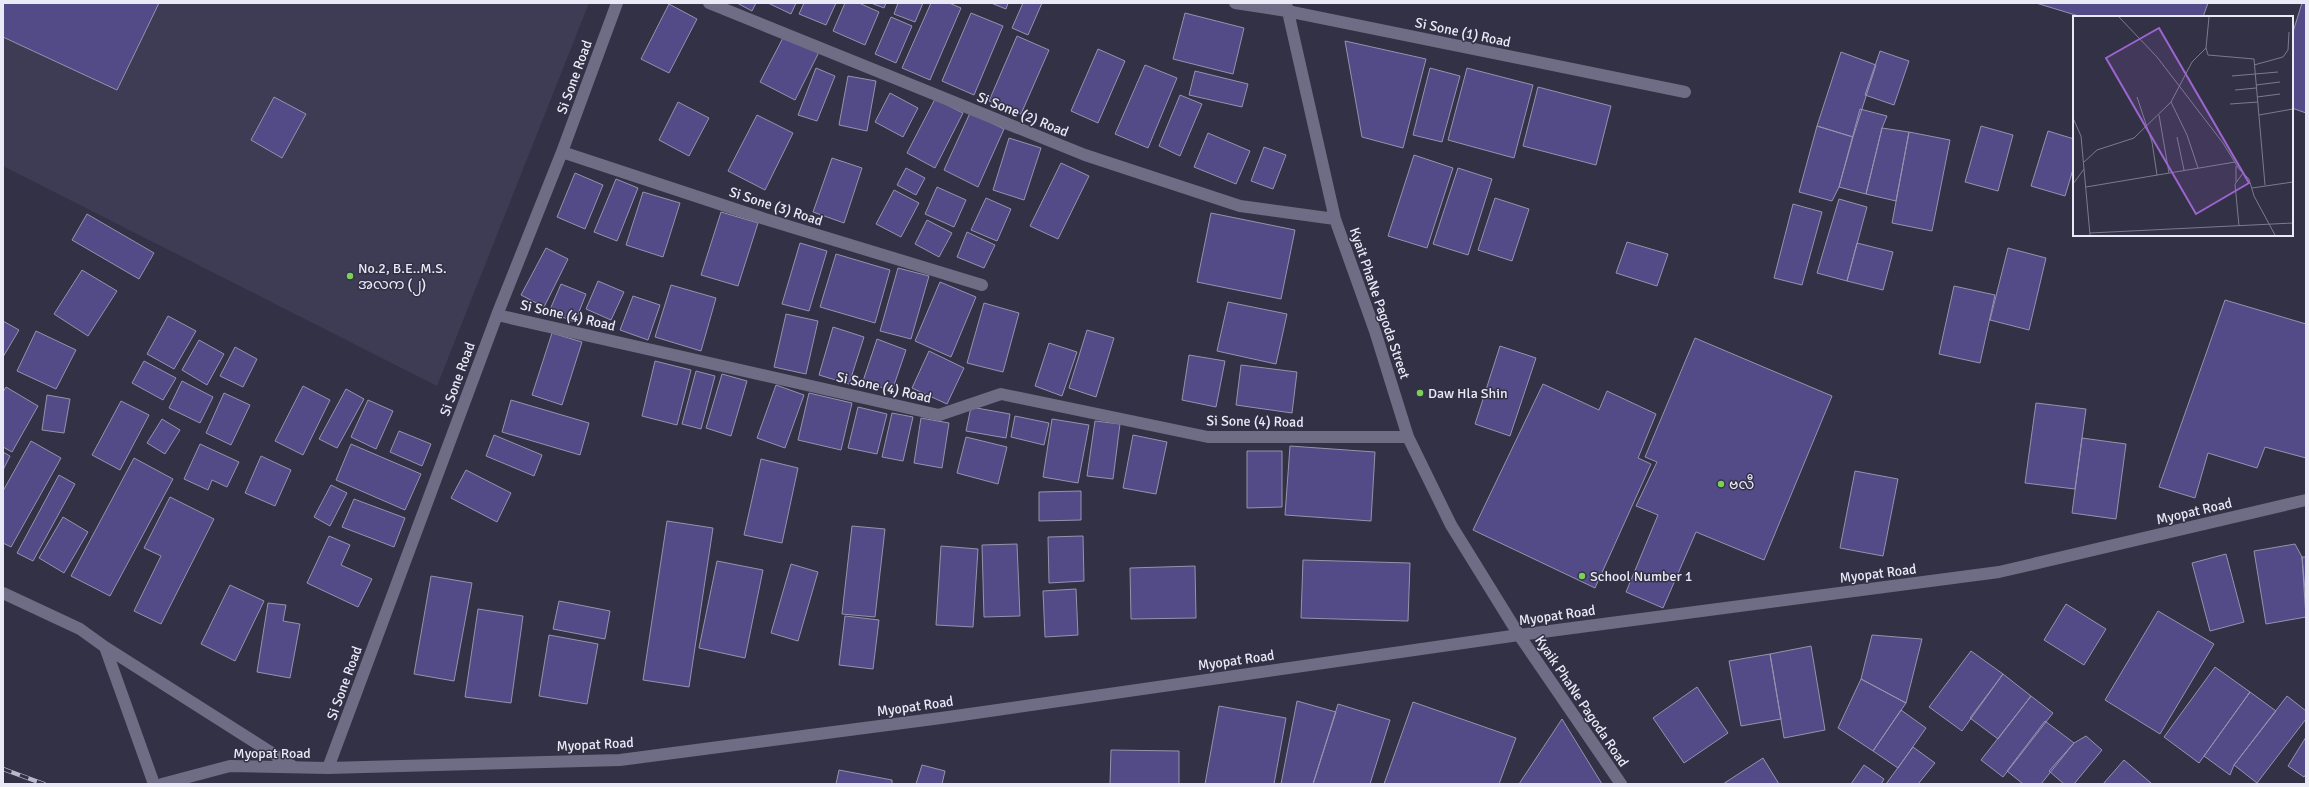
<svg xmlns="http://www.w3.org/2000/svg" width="2309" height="787" font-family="Signika,'Noto Sans Myanmar',sans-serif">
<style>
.built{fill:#3e3b55}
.building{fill:#534b88;stroke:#9493ac}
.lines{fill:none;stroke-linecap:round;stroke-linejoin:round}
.street{stroke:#6f6d85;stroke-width:12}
.secondary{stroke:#6f6d85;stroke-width:12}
.rail-casing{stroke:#b9b8c8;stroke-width:4.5}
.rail{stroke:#333146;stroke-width:3;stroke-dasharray:9;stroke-linecap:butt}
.poi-dot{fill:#79d157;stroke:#333146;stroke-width:1.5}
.labels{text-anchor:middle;stroke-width:3;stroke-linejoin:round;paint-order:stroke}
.street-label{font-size:14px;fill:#eaeaf7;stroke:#333146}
.poi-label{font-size:14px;fill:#eaeaf7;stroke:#333146;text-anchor:start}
.inset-road{fill:none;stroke:#7c7b8d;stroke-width:1}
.view{fill:#9c65d0;fill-opacity:0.15;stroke:#9c65d0;stroke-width:2}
.inset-edge{fill:none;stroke:#eaeaf7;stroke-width:2}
</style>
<rect width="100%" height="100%" fill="#333146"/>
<path class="built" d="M 3,3 L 589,3 L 437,386 L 3,166 Z"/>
<path class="building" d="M 3,3 L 159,3 L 117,90 L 3,37 Z
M 737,3 L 756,3 L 752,11 Z
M 768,3 L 796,3 L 791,14 Z
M 804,3 L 836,3 L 826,25 L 799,14 Z
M 845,3 L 859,3 L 879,12 L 865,45 L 833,31 Z
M 871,3 L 886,3 L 884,8 Z
M 898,3 L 923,3 L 915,22 L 894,14 Z
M 931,3 L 949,3 L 961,8 L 930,80 L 902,68 Z
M 991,3 L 1008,3 L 1006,9 Z
M 1023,3 L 1042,3 L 1028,35 L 1012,28 Z
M 2036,3 L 2208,3 L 2203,17 L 2082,17 Z
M 2302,3 L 2306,3 L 2306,113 L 2292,108 L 2292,35 Z
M 669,4 L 697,19 L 669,73 L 641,59 Z
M 971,13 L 1003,26 L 974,95 L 942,81 Z
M 1185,13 L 1244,28 L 1233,74 L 1173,59 Z
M 891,17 L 912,26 L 896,63 L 875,54 Z
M 785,34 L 819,52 L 795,100 L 760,82 Z
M 1017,36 L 1049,50 L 1021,114 L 989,101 Z
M 1345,41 L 1426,59 L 1403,148 L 1362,137 Z
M 1098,49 L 1125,61 L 1098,123 L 1071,111 Z
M 1880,51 L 1909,61 L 1894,105 L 1865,95 Z
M 1841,52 L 1876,65 L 1853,137 L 1817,126 Z
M 1145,65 L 1177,78 L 1148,148 L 1115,134 Z
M 816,68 L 835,76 L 817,121 L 798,115 Z
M 1430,68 L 1460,76 L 1442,142 L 1413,135 Z
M 1467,68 L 1533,85 L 1514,158 L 1448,140 Z
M 1195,71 L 1248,84 L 1242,107 L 1189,95 Z
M 848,76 L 876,81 L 867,131 L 839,125 Z
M 1538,87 L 1611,106 L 1596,165 L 1523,146 Z
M 890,93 L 918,108 L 903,137 L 875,122 Z
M 1180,95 L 1202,104 L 1180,156 L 1159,146 Z
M 274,97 L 306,114 L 282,158 L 251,140 Z
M 935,99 L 963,113 L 935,168 L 907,153 Z
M 678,102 L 709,118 L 689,156 L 659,140 Z
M 1860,109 L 1887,116 L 1882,128 L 1866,194 L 1839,187 Z
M 970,113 L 1004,129 L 978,187 L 944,170 Z
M 757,115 L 793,133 L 765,190 L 728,171 Z
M 1817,126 L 1853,137 L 1839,187 L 1832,201 L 1799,192 Z
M 1981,126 L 2013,135 L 1998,191 L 1965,182 Z
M 1882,128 L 1909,132 L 1896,201 L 1866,194 Z
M 2048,131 L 2074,139 L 2074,166 L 2065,196 L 2031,186 Z
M 1909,132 L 1950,140 L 1932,231 L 1892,223 Z
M 1208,133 L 1250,151 L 1236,184 L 1194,167 Z
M 1009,138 L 1041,148 L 1024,200 L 993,190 Z
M 1264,147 L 1286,155 L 1273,189 L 1251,181 Z
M 1414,155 L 1453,168 L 1427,248 L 1388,236 Z
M 832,158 L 862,168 L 844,223 L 813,212 Z
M 1061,163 L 1089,176 L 1058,239 L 1030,226 Z
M 906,168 L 925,178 L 916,195 L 897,185 Z
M 1458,168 L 1492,179 L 1468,255 L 1433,244 Z
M 575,173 L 603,185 L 585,229 L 557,217 Z
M 616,179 L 638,188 L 617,241 L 594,232 Z
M 937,187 L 966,200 L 954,227 L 925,214 Z
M 894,190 L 919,203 L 901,237 L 876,224 Z
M 643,192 L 680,203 L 663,257 L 626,245 Z
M 986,198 L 1011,209 L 997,241 L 971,230 Z
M 1495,198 L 1529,209 L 1512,261 L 1478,250 Z
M 1839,199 L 1867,207 L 1847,281 L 1817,273 Z
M 1793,204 L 1822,212 L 1802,285 L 1774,278 Z
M 721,212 L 758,223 L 738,286 L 701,275 Z
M 1211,213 L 1295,230 L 1281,299 L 1197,282 Z
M 87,214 L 154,253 L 139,279 L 72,240 Z
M 927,220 L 952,233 L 939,257 L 915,244 Z
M 967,232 L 995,245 L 984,268 L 957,257 Z
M 1627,242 L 1668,254 L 1657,286 L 1616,273 Z
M 800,243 L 827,251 L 809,311 L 782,304 Z
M 1857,243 L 1893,252 L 1883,290 L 1847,281 Z
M 546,248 L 568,259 L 544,307 L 521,295 Z
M 2008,248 L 2046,258 L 2029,330 L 1990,320 Z
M 836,254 L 890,270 L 875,323 L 820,307 Z
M 898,268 L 929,276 L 911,339 L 880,331 Z
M 82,270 L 117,291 L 88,336 L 54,314 Z
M 598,281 L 624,292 L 611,320 L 586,309 Z
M 940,282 L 976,297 L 951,357 L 915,341 Z
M 561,284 L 586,294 L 575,322 L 549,312 Z
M 671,285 L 716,298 L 701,351 L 655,337 Z
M 1954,286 L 1995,295 L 1980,363 L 1939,354 Z
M 633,296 L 660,305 L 648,340 L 620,330 Z
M 2225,300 L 2306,324 L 2306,458 L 2265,447 L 2257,468 L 2208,453 L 2195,498 L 2159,487 Z
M 1228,302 L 1287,314 L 1276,364 L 1217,351 Z
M 984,303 L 1019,313 L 1003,372 L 967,363 Z
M 786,314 L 818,321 L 806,374 L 774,367 Z
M 168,316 L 196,331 L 174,369 L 147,354 Z
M 3,321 L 19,330 L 3,357 Z
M 833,327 L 864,337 L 849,384 L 819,375 Z
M 1087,330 L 1114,338 L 1096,397 L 1069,388 Z
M 36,331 L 76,350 L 56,389 L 17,371 Z
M 552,333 L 582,342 L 562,405 L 532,395 Z
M 1695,338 L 1832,396 L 1764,560 L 1696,532 L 1663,608 L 1626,592 L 1658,515 L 1636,506 L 1657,462 L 1645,457 Z
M 877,339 L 906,350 L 892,391 L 863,381 Z
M 199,340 L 224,354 L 207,385 L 182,370 Z
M 1049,343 L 1077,352 L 1062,396 L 1035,386 Z
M 1500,346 L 1536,358 L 1510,436 L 1475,424 Z
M 235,347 L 257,359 L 243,387 L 220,376 Z
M 929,351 L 964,368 L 947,404 L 912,388 Z
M 1189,355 L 1225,361 L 1216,407 L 1182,400 Z
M 144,361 L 176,378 L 163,400 L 132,383 Z
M 655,361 L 691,370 L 677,425 L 642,416 Z
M 1241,365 L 1297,372 L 1292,413 L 1236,405 Z
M 696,371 L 715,376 L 701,429 L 682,424 Z
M 722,374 L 747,381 L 731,436 L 706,428 Z
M 182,381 L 213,397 L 200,423 L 169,408 Z
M 1543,384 L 1599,410 L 1607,391 L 1656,414 L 1638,458 L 1651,464 L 1595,588 L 1473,530 Z
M 776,385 L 804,395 L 785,448 L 757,438 Z
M 303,386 L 330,400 L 303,455 L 275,441 Z
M 6,387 L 38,406 L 12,452 L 3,447 L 3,392 Z
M 346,389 L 364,399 L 337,448 L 319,439 Z
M 224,393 L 250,405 L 231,445 L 206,433 Z
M 809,393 L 852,403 L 841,450 L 798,440 Z
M 47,395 L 70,399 L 64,433 L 42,430 Z
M 368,400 L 393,411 L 376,449 L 351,437 Z
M 511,400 L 589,423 L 580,455 L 502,432 Z
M 121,401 L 149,415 L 120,470 L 92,455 Z
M 2036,403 L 2086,409 L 2075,489 L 2025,483 Z
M 858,407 L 887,414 L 877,454 L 848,448 Z
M 971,407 L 1010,414 L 1006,438 L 966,431 Z
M 892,413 L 913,417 L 903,461 L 882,457 Z
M 1015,416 L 1049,423 L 1044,445 L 1011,437 Z
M 921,418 L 949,423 L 942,468 L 914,463 Z
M 162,419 L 180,430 L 165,454 L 147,443 Z
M 1052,419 L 1089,425 L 1078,483 L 1043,477 Z
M 1095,421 L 1120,424 L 1113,479 L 1087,476 Z
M 399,431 L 431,444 L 422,466 L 390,452 Z
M 494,435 L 542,455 L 534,476 L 486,456 Z
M 1133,435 L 1167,442 L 1156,494 L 1123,488 Z
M 966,437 L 1007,447 L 998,484 L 957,473 Z
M 2082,438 L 2126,444 L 2116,519 L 2072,513 Z
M 31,441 L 61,458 L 11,547 L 3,543 L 3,491 Z
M 200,444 L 239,462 L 227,487 L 212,480 L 208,490 L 184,479 Z
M 351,444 L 421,474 L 405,510 L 336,480 Z
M 1290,446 L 1375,452 L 1371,521 L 1285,515 Z
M 1247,451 L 1282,451 L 1282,507 L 1247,508 Z
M 3,452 L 10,456 L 3,470 Z
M 261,456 L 291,470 L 275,506 L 245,493 Z
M 134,458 L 173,479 L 110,596 L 71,576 Z
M 761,459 L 798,468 L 782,543 L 744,535 Z
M 466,470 L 511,493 L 497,522 L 451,498 Z
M 1855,471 L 1898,479 L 1883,556 L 1840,548 Z
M 59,475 L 75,484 L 33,561 L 17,553 Z
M 331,485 L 347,493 L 330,526 L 314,517 Z
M 1081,491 L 1081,520 L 1039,521 L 1039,492 Z
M 170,497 L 214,519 L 161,624 L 134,611 L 161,556 L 144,548 Z
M 354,499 L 405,518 L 394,547 L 342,527 Z
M 63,517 L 88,532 L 64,573 L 39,558 Z
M 667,521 L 713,528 L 689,687 L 643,680 Z
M 852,526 L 885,529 L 875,617 L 842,614 Z
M 329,536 L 350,545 L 341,565 L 372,579 L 358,607 L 307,583 Z
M 1083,536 L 1084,581 L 1049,583 L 1048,537 Z
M 1017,544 L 1020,616 L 984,617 L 982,545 Z
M 2295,544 L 2302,557 L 2306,617 L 2266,624 L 2254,551 Z
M 941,546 L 978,549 L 973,627 L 936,625 Z
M 2226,554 L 2244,622 L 2210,631 L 2192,563 Z
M 2302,557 L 2306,557 L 2306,601 Z
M 1303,560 L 1410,563 L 1408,621 L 1301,618 Z
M 717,561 L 763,570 L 745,658 L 699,648 Z
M 791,564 L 818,572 L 798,641 L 771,633 Z
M 1195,566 L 1196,618 L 1131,619 L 1130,568 Z
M 431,576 L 472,583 L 454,681 L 414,674 Z
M 230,585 L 264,601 L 235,661 L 201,644 Z
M 1076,589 L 1078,635 L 1045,637 L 1043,591 Z
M 559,601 L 610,611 L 605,639 L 553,629 Z
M 268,603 L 286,605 L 283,621 L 300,624 L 290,678 L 257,672 Z
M 2066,604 L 2106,629 L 2084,665 L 2044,640 Z
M 478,609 L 523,616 L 511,703 L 465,697 Z
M 2158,611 L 2214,644 L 2160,734 L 2105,700 Z
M 845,616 L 879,620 L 873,669 L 839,665 Z
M 549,635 L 598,644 L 587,704 L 539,696 Z
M 1872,635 L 1922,639 L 1906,703 L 1861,679 Z
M 1811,646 L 1825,730 L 1784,738 L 1770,654 Z
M 1971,651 L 2003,674 L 1962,731 L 1929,707 Z
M 1770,654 L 1781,719 L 1741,726 L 1729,661 Z
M 2215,667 L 2250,692 L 2199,763 L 2164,737 Z
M 2003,674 L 2031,696 L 1998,739 L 1970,718 Z
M 1861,679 L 1906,703 L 1873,751 L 1838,728 Z
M 1697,687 L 1728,733 L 1684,763 L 1653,718 Z
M 2250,692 L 2276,711 L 2234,765 L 2230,775 L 2204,756 Z
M 2031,696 L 2053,713 L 2003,777 L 1981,760 Z
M 2287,696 L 2306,711 L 2306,719 L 2257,783 L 2234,765 Z
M 1297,701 L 1336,712 L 1313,784 L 1281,784 Z
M 1413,702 L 1516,738 L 1499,784 L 1384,784 Z
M 1338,704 L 1390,720 L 1370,784 L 1313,784 Z
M 1219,706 L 1286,718 L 1274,784 L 1205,784 Z
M 1901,710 L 1926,728 L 1898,768 L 1873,751 Z
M 1562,719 L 1602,784 L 1519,784 Z
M 2045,721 L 2074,743 L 2041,784 L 2023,784 L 2007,771 Z
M 2086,736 L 2102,750 L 2074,784 L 2064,784 L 2049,771 L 2074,743 Z
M 2306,737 L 2306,774 L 2304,777 L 2288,766 Z
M 1913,747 L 1935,763 L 1918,784 L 1886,784 Z
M 1111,750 L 1179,751 L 1179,784 L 1110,784 Z
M 1763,758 L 1779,784 L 1723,784 Z
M 2124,760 L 2151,783 L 2150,784 L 2103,784 Z
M 922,765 L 945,771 L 942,784 L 916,784 Z
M 1864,765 L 1884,779 L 1881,784 L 1851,784 Z
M 839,770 L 892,780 L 892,784 L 836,784 Z"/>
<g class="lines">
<path class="street" d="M 709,3 L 1085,155 L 1240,206 L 1335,219
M 1235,3 L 1287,11 L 1685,92
M 1286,3 L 1335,219 L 1375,331 L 1408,437 L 1451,525 L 1519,635 L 1621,784
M 562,152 L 765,219 L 982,285
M 497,315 L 939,415 L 1001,394 L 1208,437 L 1408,437
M 3,593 L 80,629 L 105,647 L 154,784
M 105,647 L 294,767
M 328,768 L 497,315 L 562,152 L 617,3"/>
<path class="secondary" d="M 162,784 L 230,766 L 328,768 L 620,760 L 941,718 L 1519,635 L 1999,572 L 2306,500"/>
<g class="rail-casing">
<path id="rail" d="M 3,769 L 44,784"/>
</g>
<use href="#rail" class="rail"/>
</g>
<g class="poi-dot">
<circle cx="350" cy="276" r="4"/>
<circle cx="1420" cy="393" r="4"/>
<circle cx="1721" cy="484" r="4"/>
<circle cx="1582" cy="576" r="4"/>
</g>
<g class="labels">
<g class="street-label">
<text transform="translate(1463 32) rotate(12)" y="5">Si Sone (1) Road</text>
<text transform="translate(574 77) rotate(-70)" y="5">Si Sone Road</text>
<text transform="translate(1023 114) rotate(22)" y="5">Si Sone (2) Road</text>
<text transform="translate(776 206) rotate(18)" y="5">Si Sone (3) Road</text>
<text transform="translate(1380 303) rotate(71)" y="5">Kyait PhaNe Pagoda Street</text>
<text transform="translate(568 315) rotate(13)" y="5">Si Sone (4) Road</text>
<text transform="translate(457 379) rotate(-70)" y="5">Si Sone Road</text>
<text transform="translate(884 387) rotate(13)" y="5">Si Sone (4) Road</text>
<text transform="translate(1255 421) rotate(1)" y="5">Si Sone (4) Road</text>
<text transform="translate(2194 511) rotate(-13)" y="5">Myopat Road</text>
<text transform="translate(1878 573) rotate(-7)" y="5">Myopat Road</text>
<text transform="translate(1557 615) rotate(-8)" y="5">Myopat Road</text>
<text transform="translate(1236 660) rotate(-8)" y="5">Myopat Road</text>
<text transform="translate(344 683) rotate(-70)" y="5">Si Sone Road</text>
<text transform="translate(1582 701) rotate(56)" y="5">Kyaik PhaNe Pagoda Road</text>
<text transform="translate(915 706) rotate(-8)" y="5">Myopat Road</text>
<text transform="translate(595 744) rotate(-3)" y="5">Myopat Road</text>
<text x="272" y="758">Myopat Road</text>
</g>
<g class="poi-label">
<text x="358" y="273">No.2, B.E..M.S.<tspan x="358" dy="16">အလက (၂)</tspan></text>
<text x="1428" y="398">Daw Hla Shin</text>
<text x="1729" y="489">ဗလီ</text>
<text x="1590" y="581">School Number 1</text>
</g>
</g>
<g transform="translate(2073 16)">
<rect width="220" height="220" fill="#333146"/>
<path class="inset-road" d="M 46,1 L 84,41 L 150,127 L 166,153 L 176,163 L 181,180 L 202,219M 133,32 L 135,39 L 181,43 L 192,169M 181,49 L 210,41 L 215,34 L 216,16M 159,60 L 205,56M 183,69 L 207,66M 162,74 L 183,72M 64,81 L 79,126 L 84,159M 184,81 L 207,78M 98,86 L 114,119 L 125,152M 157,88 L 185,86M 86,99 L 96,157M 186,99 L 220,93M 0,102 L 8,120 L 17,219M 104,121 L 111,154M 11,146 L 24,134 L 61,122 L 98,86 L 119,46 L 133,32 L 136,1M 163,166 L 163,150M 0,168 L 11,153M 13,171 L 162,146M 179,172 L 220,166M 166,210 L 162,168 L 170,157M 17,217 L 220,207"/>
<path class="view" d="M 86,12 L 176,167 L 123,198 L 33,42 Z"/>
<rect width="220" height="220" class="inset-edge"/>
</g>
<rect width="2309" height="787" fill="none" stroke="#eaeaf7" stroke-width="8"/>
</svg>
